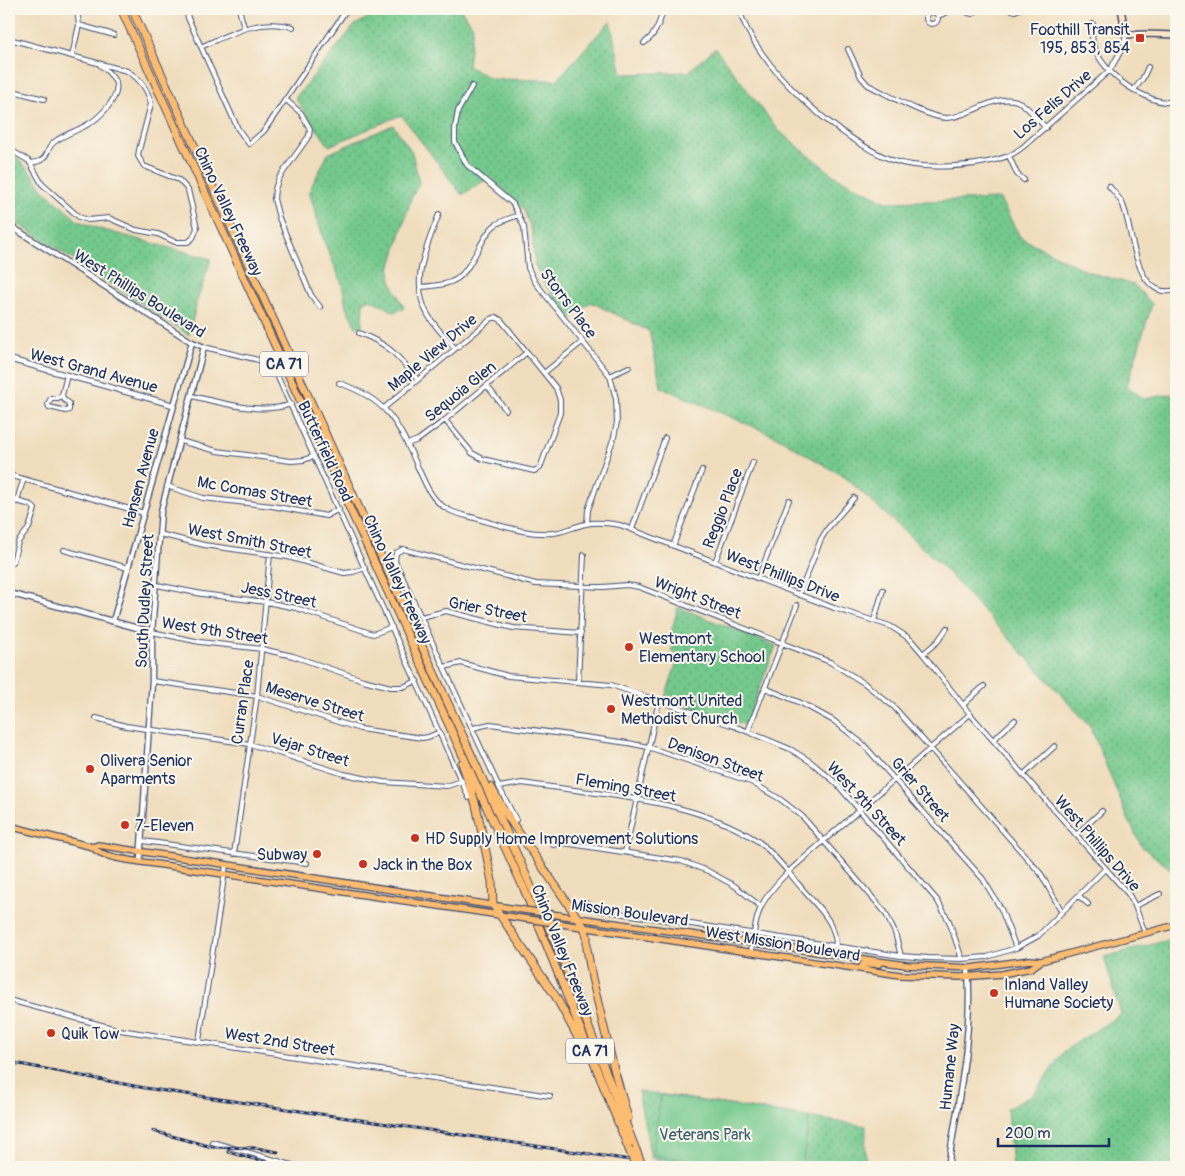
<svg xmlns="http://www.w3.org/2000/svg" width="1185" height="1176" font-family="Pangolin,sans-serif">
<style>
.grass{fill:url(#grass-dots);stroke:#487c76}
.pitch{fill:#75c98d;stroke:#487c76}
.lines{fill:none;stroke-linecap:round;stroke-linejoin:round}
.minor-casing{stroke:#3b496c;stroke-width:6}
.tertiary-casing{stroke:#3b496c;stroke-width:7}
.secondary-casing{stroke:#3b496c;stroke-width:8}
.primary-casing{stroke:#3b496c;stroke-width:8}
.motorway-casing{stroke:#3b496c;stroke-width:9}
.minor{stroke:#fff;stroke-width:4}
.tertiary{stroke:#fff;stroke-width:4.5}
.secondary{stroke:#ffe4c6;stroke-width:5}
.primary{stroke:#febc70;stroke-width:5.5}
.motorway{stroke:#febc70;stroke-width:7}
.rail-casing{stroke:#1b2f5e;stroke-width:3}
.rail{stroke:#fbf7ec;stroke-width:1;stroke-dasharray:4;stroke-linecap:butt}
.primary-bridge-casing{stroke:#3b496c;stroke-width:8;stroke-linecap:butt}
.motorway-bridge-casing{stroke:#3b496c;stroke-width:9;stroke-linecap:butt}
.primary-bridge{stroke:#febc70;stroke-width:5.5}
.motorway-bridge{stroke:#febc70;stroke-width:7}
.poi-dot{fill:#c8321e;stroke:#fbf7ec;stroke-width:2}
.labels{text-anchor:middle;stroke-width:4;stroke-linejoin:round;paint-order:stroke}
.shield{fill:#fbf7ec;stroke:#5e6b89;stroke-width:1}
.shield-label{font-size:15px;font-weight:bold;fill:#1b2f5e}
.poi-label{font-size:16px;fill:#1b2f5e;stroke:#fbf7ec;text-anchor:start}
.street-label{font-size:16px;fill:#1b2f5e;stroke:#fbf7ec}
.park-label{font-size:16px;fill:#365d6c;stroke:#fbf7ec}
</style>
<defs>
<pattern id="grass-dots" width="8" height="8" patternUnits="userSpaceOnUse" patternTransform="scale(1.25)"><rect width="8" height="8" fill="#75c98d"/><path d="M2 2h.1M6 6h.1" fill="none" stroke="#5fa476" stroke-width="1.8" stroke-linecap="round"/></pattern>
</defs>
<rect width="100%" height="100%" fill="#fbf7ec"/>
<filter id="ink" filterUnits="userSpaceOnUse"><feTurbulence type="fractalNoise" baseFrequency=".02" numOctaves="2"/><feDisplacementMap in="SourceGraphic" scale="10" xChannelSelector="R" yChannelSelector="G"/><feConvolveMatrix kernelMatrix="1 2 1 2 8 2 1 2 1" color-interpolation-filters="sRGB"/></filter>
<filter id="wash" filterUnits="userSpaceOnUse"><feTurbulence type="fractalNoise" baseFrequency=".0096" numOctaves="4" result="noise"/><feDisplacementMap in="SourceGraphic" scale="20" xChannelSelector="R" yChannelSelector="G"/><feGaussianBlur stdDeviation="1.12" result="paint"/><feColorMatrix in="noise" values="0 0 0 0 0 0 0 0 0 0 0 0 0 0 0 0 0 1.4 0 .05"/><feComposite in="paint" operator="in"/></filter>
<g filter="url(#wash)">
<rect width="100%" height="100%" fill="#f0ddbd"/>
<path class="grass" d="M 383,9 L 460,9 L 473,26 L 468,66 L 491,79 L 557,80 L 610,21 L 622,74 L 688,72 L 715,48 L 778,130 L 833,175 L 887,202 L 1000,199 L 1020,237 L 1086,271 L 1134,285 L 1152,304 L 1127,386 L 1144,399 L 1171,394 L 1176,399 L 1176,873 L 1142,847 L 1128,819 L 1090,726 L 939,563 L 846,478 L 775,436 L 661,387 L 649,331 L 591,302 L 571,319 L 543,282 L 535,265 L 532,233 L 524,210 L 490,177 L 462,195 L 401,115 L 329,146 L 295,98 L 355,25 Z
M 393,125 L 412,152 L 419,183 L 411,199 L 390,269 L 391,281 L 404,308 L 394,312 L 370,299 L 363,303 L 362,326 L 356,327 L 346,307 L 342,284 L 324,241 L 309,191 L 328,154 Z
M 9,154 L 17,158 L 32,174 L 45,191 L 78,221 L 100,229 L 211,259 L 197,301 L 189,335 L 9,218 Z
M 678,607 L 776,646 L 745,725 L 665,698 L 679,655 L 671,652 L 674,643 L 669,641 Z
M 1176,938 L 1176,1167 L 1012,1167 L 1007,1109 L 1034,1094 L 1064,1051 L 1121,1014 L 1104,957 Z
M 638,1091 L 866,1126 L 865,1167 L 712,1167 L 651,1158 Z"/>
<path class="pitch" d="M 661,1095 L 809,1117 L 802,1167 L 733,1167 L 654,1155 L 653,1150 Z"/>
</g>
<g filter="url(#ink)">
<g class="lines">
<g class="minor-casing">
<path id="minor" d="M 186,9 L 188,18 L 238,129 L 249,144 L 264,131 L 347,9
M 239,9 L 244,27
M 739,9 C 756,67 837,138 892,160 C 921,171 979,167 1008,156 C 1014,154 1019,150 1024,146 L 1110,70 L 1123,47 L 1126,35
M 1009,9 L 1015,11 L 1019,9
M926 18a6 6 0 1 1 12 0a6 6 0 1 1-12 0Z
M 938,16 L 952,10 L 965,10 L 968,13 L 973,14 L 977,9
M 1093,24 C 1085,57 1122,87 1150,98 C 1158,102 1167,102 1176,103
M 79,25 L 114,35
M 9,39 L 127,71 C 139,78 148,90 151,104 L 139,150 L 138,156 L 144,166 L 179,180 L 188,190 L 197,228 L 193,238 L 188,242 L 175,242 L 158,234 L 136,230 L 109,218 L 88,220 L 79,217 L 42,184 L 29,161 L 9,149
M 644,43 C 656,35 659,23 664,9
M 201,47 C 231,33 260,18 293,27
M 848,49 L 861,77 L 868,85 C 887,94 927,118 947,118 C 970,117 1000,90 1021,103 C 1030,109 1038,120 1046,128
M 72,56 L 79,25 L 77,9
M 472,86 L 458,111 L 455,128 L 455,142 L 467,165 L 513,204 L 524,227 L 528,268 L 535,282 L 610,376 L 616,399 L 617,422 L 614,437 L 588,510 L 587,523
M 9,90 L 44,99
M 1134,90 L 1143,78 L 1148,67
M 285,99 L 301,113 L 310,129 L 309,136 L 279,178 L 275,189 L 274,199 L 279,218 L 311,295 L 320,307
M 1009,156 L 1017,174 L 1024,180
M 30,163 C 53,161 42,149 57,140 C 66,134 76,131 85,126 C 97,120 120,99 116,84 C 114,76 105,69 99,64
M 1109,186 C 1114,192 1119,197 1123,205 C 1133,229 1134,302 1176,290
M 439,214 C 427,246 409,282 428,315 C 435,327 446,338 455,348
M 420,287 C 460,284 461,280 480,246 C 484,239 488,231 494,226 C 500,221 511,218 519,215
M 359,333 C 390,345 396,354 417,379
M 204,347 L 267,362 L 275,371 L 469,798
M 544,373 L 582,342
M 610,376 L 629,367
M 339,383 C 390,400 399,426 420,472 C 427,488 433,502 449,510 C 458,515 469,516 478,519 C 503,526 527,535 553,533 C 564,532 575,526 586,524 C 597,521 609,523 620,525 L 834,608 L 890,626 L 901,633 L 911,640 L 923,654 L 970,714 L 1129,895 L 1135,906 L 1145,933
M 487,386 L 506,410
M 62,395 L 64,400 L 69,403 L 69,410 L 66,411 L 49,407 L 48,404 L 51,398 L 58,398 L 62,395 L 67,375
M 192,396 C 221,403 262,415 291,404
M 384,408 L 491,319 L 496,317 L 501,320 L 556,388 L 560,400 L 560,413 L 540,468 L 534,471 L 483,459 L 472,453 L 445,420
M 180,441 L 217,451 L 291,461 L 304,460 L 314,456
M 407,444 L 418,440 L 445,420 L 526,353
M 9,475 L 144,513
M 167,486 L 203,498 L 272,506 L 321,515 L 326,516 L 339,509
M 9,499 L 31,505 L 35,509 L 29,528 L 18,542 L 13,562 L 9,565
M 17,502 L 20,490 L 24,479
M 632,529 L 665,438
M 159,534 L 204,545 L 288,557 L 344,573 L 353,572 L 365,568
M 673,546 L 702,470
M 64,550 L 128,568
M 715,562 L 753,462
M 758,578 L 789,500
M 157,585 L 202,594 L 266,602 L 296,608 L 373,634 L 392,627
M 799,595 L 821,539 L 828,528 L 854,498
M 421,617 L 446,611 L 513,628 L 581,633
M 874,621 L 883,590
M 152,632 L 200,642 L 262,649 L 293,656 L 363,680 L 391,687 L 403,687 L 417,681
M 923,654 L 938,641 L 947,628
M 444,667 L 461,663 L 508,676 L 611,685 L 734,726 L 790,749 L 811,762 L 836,783 L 937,900 L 949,921 L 962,959
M 152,681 L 257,696 L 360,729 L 422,738 L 428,737 L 440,732
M 578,681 L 584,555
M 765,688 L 801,703 L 834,721 L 863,744 L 983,879 L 1001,909 L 1016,948
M 963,705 L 984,686
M 96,718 L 126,726 L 250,744 L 344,774 L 383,782 L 447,786 L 462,781
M 473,728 L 490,724 L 628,743 L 648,747 L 751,782 L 780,799 L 802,816 L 885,912 L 895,933 L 901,956
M 748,731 L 797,605
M 993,740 L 1015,720
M 1023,775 L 1055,746
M 499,787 L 522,783 C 595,794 697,799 759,842 C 774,853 792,877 805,892 C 819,908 836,923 836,946
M 516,820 L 499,787 L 395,561 L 396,553 L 403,549 L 536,584 L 603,587 L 627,585 L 639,587 L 830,662 L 864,683 L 894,707 L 1041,874 L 1062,912
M 1076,835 L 1102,811
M 143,841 L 307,863
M 553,845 L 564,843 L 681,861 L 708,871 L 735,886 L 760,906
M 625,852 L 659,701
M 234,854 L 257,696 L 270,554
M 1079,896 L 1088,904
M 584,902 L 599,910 L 901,956 L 928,958 L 962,959 L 987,957 L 1016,948 L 1038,936 L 1105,869
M 1135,906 L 1160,894
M 751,953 C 756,912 759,901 788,872 L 970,714
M 9,1000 L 120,1030 L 550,1096
M 199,1041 L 226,865
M 212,1142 L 299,1167"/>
</g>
<g class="tertiary-casing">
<path id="tertiary" d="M 9,225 L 190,341 L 204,347 L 161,511 L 152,632 L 152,681 L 140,861
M 9,359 L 173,405
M 9,593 L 152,632
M 113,621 L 192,342
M 948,1167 C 958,1101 973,1035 968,968"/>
</g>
<g class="secondary-casing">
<path id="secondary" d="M 1121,9 L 1126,35 L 1146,34 L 1176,35"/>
</g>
<g class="primary-casing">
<path id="primary" d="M 9,826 L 93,847 L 98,845 L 517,909
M 93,847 C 100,858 135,861 149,863 L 520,918
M 558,915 L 906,965 L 971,968 L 1030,960 L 1041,961
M 562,924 L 900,975 L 962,977 L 1002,974 L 1031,968 L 1041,961 L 1176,925
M 861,969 L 863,964 L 879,964"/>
</g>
<g class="motorway-casing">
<path id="motorway" d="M 121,9 L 524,889 L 628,1147
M 132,9 L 522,866 L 560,953 L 636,1150
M 462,763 L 476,805 L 483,838 L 492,881 L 493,905 L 556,997 L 584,1049
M 491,787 L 508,817 L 584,927 L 587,936 L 587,949 L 592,978 L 614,1069 L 628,1118"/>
</g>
<use href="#minor" class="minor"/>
<use href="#tertiary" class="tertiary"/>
<use href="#secondary" class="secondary"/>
<use href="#primary" class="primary"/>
<use href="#motorway" class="motorway"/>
<g class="rail-casing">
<path id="rail" d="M 9,1062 L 145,1088 L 678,1167
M 153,1131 L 212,1147 L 256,1148 L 278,1152
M 228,1152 L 283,1167"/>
</g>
<use href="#rail" class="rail"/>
<g class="primary-bridge-casing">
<path id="primary-bridge" d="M 517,909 L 558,915
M 520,918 L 562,924"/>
</g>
<g class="motorway-bridge-casing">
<path id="motorway-bridge" d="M 628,1147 L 636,1167
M 636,1150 L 643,1167"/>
</g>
<use href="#primary-bridge" class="primary-bridge"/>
<use href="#motorway-bridge" class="motorway-bridge"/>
</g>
</g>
<g class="poi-dot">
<rect x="1135" y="33" width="10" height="10" rx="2.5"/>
<circle cx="629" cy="647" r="5"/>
<circle cx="611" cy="709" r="5"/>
<circle cx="90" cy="769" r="5"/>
<circle cx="125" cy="825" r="5"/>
<circle cx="415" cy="838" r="5"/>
<circle cx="317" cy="854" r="5"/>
<circle cx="363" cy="864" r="5"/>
<circle cx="994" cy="993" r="5"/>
<circle cx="51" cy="1033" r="5"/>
</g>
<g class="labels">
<g class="shield">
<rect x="260" y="351.5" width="48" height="25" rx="4"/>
<rect x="566" y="1038.5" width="48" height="25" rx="4"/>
</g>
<g class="shield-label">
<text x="284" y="369">CA 71</text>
<text x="590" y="1056">CA 71</text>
</g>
<g class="poi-label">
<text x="1130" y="35" text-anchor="end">Foothill Transit<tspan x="1130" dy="18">195, 853, 854</tspan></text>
<text x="639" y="644">Westmont<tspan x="639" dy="18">Elementary School</tspan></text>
<text x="621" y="706">Westmont United<tspan x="621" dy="18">Methodist Church</tspan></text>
<text x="100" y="766">Olivera Senior<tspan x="100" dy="18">Aparments</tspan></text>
<text x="135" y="831">7-Eleven</text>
<text x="425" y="844">HD Supply Home Improvement Solutions</text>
<text x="307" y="860" text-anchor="end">Subway</text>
<text x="373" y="870">Jack in the Box</text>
<text x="1004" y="990">Inland Valley<tspan x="1004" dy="18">Humane Society</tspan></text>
<text x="61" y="1039">Quik Tow</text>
</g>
<g class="street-label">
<text transform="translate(1052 104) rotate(-41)" y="6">Los Felis Drive</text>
<text transform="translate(229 211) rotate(65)" y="6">Chino Valley Freeway</text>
<text transform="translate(140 293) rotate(32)" y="6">West Phillips Boulevard</text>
<text transform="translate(569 303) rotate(53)" y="6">Storrs Place</text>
<text transform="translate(432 352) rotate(-40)" y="6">Maple View Drive</text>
<text transform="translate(94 370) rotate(15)" y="6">West Grand Avenue</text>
<text transform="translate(460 391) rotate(-39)" y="6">Sequoia Glen</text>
<text transform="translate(326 451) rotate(65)" y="6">Butterfield Road</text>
<text transform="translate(140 478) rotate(-75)" y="6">Hansen Avenue</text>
<text transform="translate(255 491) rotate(10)" y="6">Mc Comas Street</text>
<text transform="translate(722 508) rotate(-69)" y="6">Reggio Place</text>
<text transform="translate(250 540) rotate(11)" y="6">West Smith Street</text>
<text transform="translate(783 575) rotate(21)" y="6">West Phillips Drive</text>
<text transform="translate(398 579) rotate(65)" y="6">Chino Valley Freeway</text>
<text transform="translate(279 594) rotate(12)" y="6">Jess Street</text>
<text transform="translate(698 597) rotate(21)" y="6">Wright Street</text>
<text transform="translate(144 601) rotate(-87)" y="6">South Dudley Street</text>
<text transform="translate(488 609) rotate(11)" y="6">Grier Street</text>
<text transform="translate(215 630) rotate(9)" y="6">West 9th Street</text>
<text transform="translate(315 701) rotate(17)" y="6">Meserve Street</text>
<text transform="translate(242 702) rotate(-82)" y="6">Curran Place</text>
<text transform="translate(310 749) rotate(17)" y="6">Vejar Street</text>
<text transform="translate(716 759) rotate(20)" y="6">Denison Street</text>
<text transform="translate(626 787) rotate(10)" y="6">Fleming Street</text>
<text transform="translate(921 789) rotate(49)" y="6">Grier Street</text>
<text transform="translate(867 803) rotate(47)" y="6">West 9th Street</text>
<text transform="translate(1098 843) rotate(49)" y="6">West Phillips Drive</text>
<text transform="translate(630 912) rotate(8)" y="6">Mission Boulevard</text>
<text transform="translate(783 943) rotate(9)" y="6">West Mission Boulevard</text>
<text transform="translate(563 950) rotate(68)" y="6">Chino Valley Freeway</text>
<text transform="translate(280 1041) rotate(9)" y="6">West 2nd Street</text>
<text transform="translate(949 1067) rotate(-84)" y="6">Humane Way</text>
</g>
<g class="park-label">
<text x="705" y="1140">Veterans Park</text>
</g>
</g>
<rect width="1185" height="1176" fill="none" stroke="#fbf7ec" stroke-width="30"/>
<path d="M998 1138v8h111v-8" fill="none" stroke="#1b2f5e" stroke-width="2.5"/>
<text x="1005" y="1138" font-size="15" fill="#1b2f5e" stroke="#fbf7ec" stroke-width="4" paint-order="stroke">200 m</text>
</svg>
